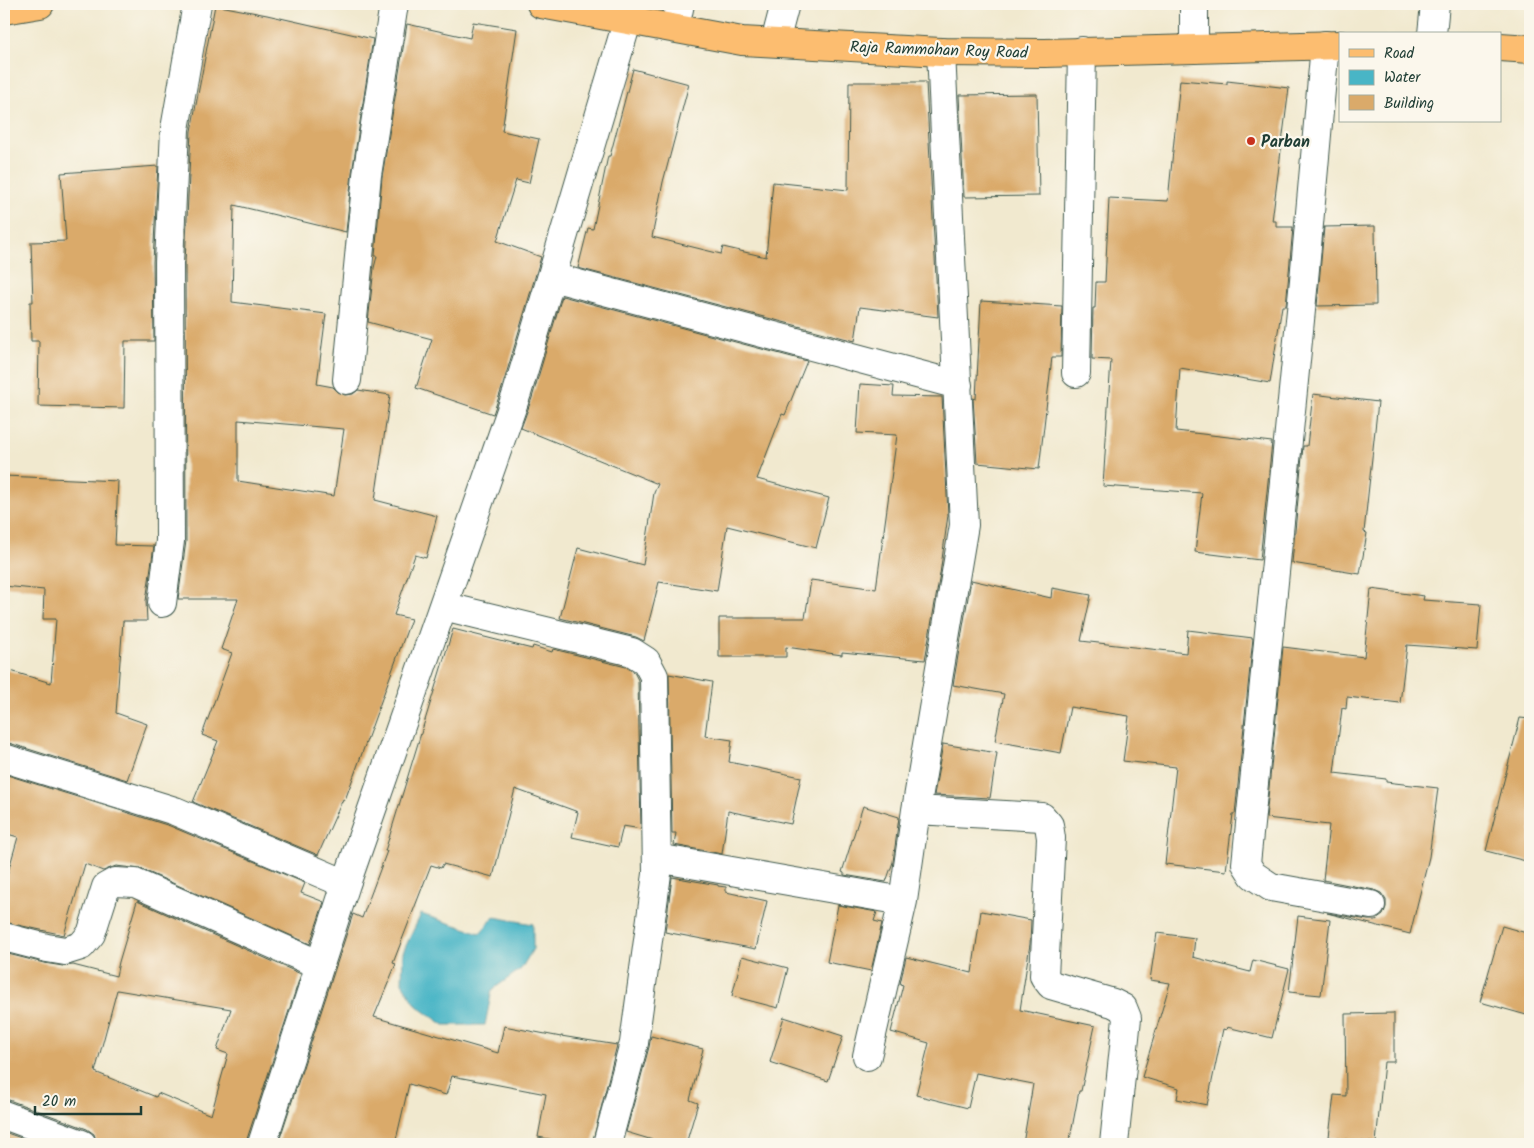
<svg xmlns="http://www.w3.org/2000/svg" width="1534" height="1148" font-family="Kalam,sans-serif">
<style>
.water{fill:#49b5c6;stroke:#34797d}
.building{fill:#daaa6a;fill-rule:evenodd}
.lines{fill:none;stroke-linecap:round;stroke-linejoin:round}
.minor-casing{stroke:#3e574b;stroke-width:30}
.major-casing{stroke:#3e574b;stroke-width:30}
.minor{stroke:#fff;stroke-width:28}
.major{stroke:#fcbd6f;stroke-width:28}
.poi-dot{fill:#c8321e;stroke:#fbf7ec;stroke-width:2}
.labels{text-anchor:middle;stroke-width:4.5;stroke-linejoin:round;paint-order:stroke}
.street-label{font-size:16px;fill:#1f3d34;stroke:#fbf7ec}
.poi-label{font-size:16px;font-weight:bold;fill:#1f3d34;stroke:#fbf7ec;text-anchor:start}
</style>
<rect width="100%" height="100%" fill="#fbf7ec"/>
<filter id="ink" filterUnits="userSpaceOnUse"><feTurbulence type="fractalNoise" baseFrequency=".02" numOctaves="2"/><feDisplacementMap in="SourceGraphic" scale="10" xChannelSelector="R" yChannelSelector="G"/><feConvolveMatrix kernelMatrix="1 2 1 2 8 2 1 2 1" color-interpolation-filters="sRGB"/></filter>
<filter id="wash" filterUnits="userSpaceOnUse"><feTurbulence type="fractalNoise" baseFrequency=".0096" numOctaves="4" result="noise"/><feDisplacementMap in="SourceGraphic" scale="20" xChannelSelector="R" yChannelSelector="G"/><feGaussianBlur stdDeviation="1.12" result="paint"/><feColorMatrix in="noise" values="0 0 0 0 0 0 0 0 0 0 0 0 0 0 0 0 0 1.4 0 .05"/><feComposite in="paint" operator="in"/></filter>
<g filter="url(#wash)">
<rect width="100%" height="100%" fill="#f1e9cf"/>
<path class="water" d="M 421,914 L 480,933 L 494,917 L 533,924 L 533,949 L 521,969 L 492,990 L 485,1025 L 444,1025 L 417,1006 L 402,983 L 403,952 Z"/>
<g id="blocks">
<path class="building" d="M 215,5 L 267,15 L 373,39 L 352,173 L 346,232 L 234,205 L 232,302 L 326,314 L 317,384 L 333,387 L 338,392 L 345,395 L 353,394 L 358,390 L 390,395 L 375,500 L 437,516 L 426,558 L 415,555 L 394,615 L 411,619 L 345,800 L 343,799 L 318,855 L 193,802 L 218,741 L 202,735 L 232,653 L 221,649 L 238,599 L 178,599 L 186,541 L 185,263 L 191,131 ZM 238,420 L 344,429 L 334,496 L 238,481 Z
M 473,22 L 517,29 L 502,131 L 539,139 L 529,183 L 516,180 L 497,241 L 541,257 L 502,388 L 493,414 L 416,388 L 432,339 L 368,322 L 374,268 L 377,256 L 375,256 L 382,177 L 407,24 L 470,38 Z
M 633,69 L 689,84 L 663,182 L 652,237 L 721,254 L 723,247 L 766,257 L 773,182 L 848,190 L 849,82 L 926,82 L 938,317 L 860,307 L 855,341 L 578,268 L 588,228 L 593,229 L 608,156 L 610,156 Z
M 1180,80 L 1227,84 L 1227,81 L 1289,88 L 1272,221 L 1276,221 L 1276,227 L 1293,227 L 1286,306 L 1282,306 L 1270,383 L 1180,368 L 1176,431 L 1272,442 L 1260,560 L 1195,552 L 1202,493 L 1103,486 L 1111,360 L 1092,359 L 1093,308 L 1095,308 L 1096,282 L 1105,282 L 1109,198 L 1168,201 Z
M 1037,94 L 1039,196 L 964,197 L 959,95 Z
M 158,166 L 153,262 L 154,341 L 125,341 L 124,408 L 38,406 L 39,341 L 31,341 L 30,302 L 33,302 L 31,242 L 66,241 L 61,173 Z
M 1375,226 L 1376,305 L 1317,306 L 1324,227 Z
M 562,296 L 807,361 L 785,415 L 782,414 L 757,479 L 829,498 L 816,548 L 727,526 L 717,591 L 659,582 L 644,641 L 636,637 L 560,618 L 578,548 L 643,565 L 654,493 L 658,484 L 521,428 L 532,398 Z
M 981,301 L 1062,306 L 1061,357 L 1052,357 L 1039,469 L 977,463 L 973,398 L 976,399 Z
M 860,384 L 894,386 L 893,396 L 942,397 L 948,515 L 940,574 L 925,660 L 842,652 L 842,655 L 786,647 L 786,657 L 719,657 L 719,618 L 805,618 L 811,580 L 876,589 L 897,435 L 857,433 Z
M 1313,394 L 1378,402 L 1364,532 L 1367,533 L 1360,574 L 1292,563 L 1303,446 L 1307,446 Z
M 4,476 L 118,481 L 115,545 L 154,546 L 146,601 L 147,621 L 123,621 L 116,713 L 147,724 L 127,780 L 9,743 L 4,743 L 4,669 L 51,683 L 56,619 L 43,619 L 44,590 L 4,586 Z
M 971,580 L 1051,598 L 1052,588 L 1091,595 L 1081,641 L 1186,653 L 1188,630 L 1253,638 L 1235,814 L 1233,814 L 1226,871 L 1165,864 L 1176,767 L 1123,761 L 1129,716 L 1070,707 L 1061,753 L 995,741 L 1004,694 L 953,685 Z
M 1371,589 L 1424,596 L 1423,600 L 1481,604 L 1477,650 L 1407,645 L 1400,703 L 1347,697 L 1346,709 L 1342,708 L 1334,773 L 1386,779 L 1386,782 L 1438,788 L 1429,857 L 1410,934 L 1327,913 L 1368,920 L 1376,920 L 1383,915 L 1386,907 L 1386,900 L 1381,893 L 1374,890 L 1323,880 L 1329,825 L 1266,818 L 1283,647 L 1364,657 Z
M 453,629 L 532,649 L 533,646 L 552,652 L 553,649 L 626,667 L 634,672 L 638,680 L 641,829 L 623,826 L 618,847 L 572,837 L 578,812 L 515,789 L 493,877 L 443,864 L 441,868 L 431,865 L 393,963 L 396,964 L 374,1017 L 498,1053 L 504,1026 L 561,1037 L 561,1036 L 617,1045 L 592,1144 L 576,1144 L 538,1137 L 546,1094 L 452,1076 L 446,1095 L 409,1084 L 395,1144 L 278,1144 L 353,914 L 362,918 L 387,851 L 385,851 Z
M 669,674 L 712,682 L 705,736 L 732,740 L 729,762 L 801,777 L 791,824 L 728,811 L 722,854 L 674,845 L 676,833 L 672,833 Z
M 1520,718 L 1530,719 L 1530,862 L 1486,851 Z
M 943,744 L 997,753 L 990,798 L 934,795 Z
M 4,774 L 170,826 L 305,883 L 301,893 L 324,902 L 310,944 L 141,869 L 116,866 L 103,871 L 85,864 L 64,935 L 4,922 L 4,886 L 18,837 L 4,833 Z
M 863,806 L 899,817 L 893,862 L 886,882 L 844,875 L 844,873 L 842,872 Z
M 672,877 L 718,885 L 718,886 L 726,887 L 726,892 L 767,901 L 756,949 L 665,932 Z
M 137,901 L 301,974 L 247,1139 L 247,1144 L 97,1144 L 94,1134 L 87,1129 L 9,1100 L 4,1100 L 4,953 L 44,963 L 63,966 L 73,965 L 116,976 L 119,962 ZM 117,990 L 231,1009 L 217,1050 L 228,1054 L 211,1115 L 158,1093 L 156,1097 L 95,1072 Z
M 838,905 L 877,912 L 874,921 L 882,923 L 871,971 L 827,962 Z
M 981,911 L 1031,920 L 1030,944 L 1020,1010 L 1095,1026 L 1081,1091 L 1079,1091 L 1069,1144 L 1023,1144 L 1033,1084 L 976,1073 L 968,1108 L 916,1095 L 929,1043 L 891,1032 L 903,985 L 900,984 L 906,957 L 972,973 Z
M 1298,916 L 1330,920 L 1321,995 L 1289,992 Z
M 1502,926 L 1530,934 L 1530,1016 L 1480,1002 Z
M 1157,933 L 1195,938 L 1193,957 L 1250,972 L 1253,960 L 1289,969 L 1272,1038 L 1227,1027 L 1226,1030 L 1223,1029 L 1207,1105 L 1177,1099 L 1179,1088 L 1142,1077 L 1170,983 L 1150,980 Z
M 742,956 L 788,968 L 778,1008 L 732,996 Z
M 1394,1013 L 1394,1062 L 1384,1062 L 1376,1143 L 1329,1137 L 1334,1095 L 1346,1096 L 1345,1014 Z
M 784,1017 L 843,1036 L 828,1081 L 770,1062 Z
M 651,1036 L 703,1049 L 690,1100 L 698,1103 L 686,1144 L 666,1144 L 626,1132 L 649,1047 Z
M 4,1132 L 38,1144 L 4,1144 Z"/>
</g>
</g>
<g filter="url(#ink)">
<use href="#blocks" fill-opacity="0" stroke="#3e574b" stroke-width="1"/>
<g class="lines">
<g class="minor-casing">
<path id="minor" d="M 1194,4 L 1194,49
M 675,28 L 680,4
M 1432,34 L 1435,4
M 775,42 L 785,4
M 1325,45 L 1304,280 L 1246,864 L 1253,875 L 1271,887 L 1371,905
M 552,277 L 958,385
M 1076,373 L 1082,51
M 347,380 L 367,175 L 394,4
M 162,603 L 170,541 L 169,263 L 175,129 L 197,4
M 443,606 L 632,652 L 646,661 L 654,676 L 657,874 L 634,1043 L 607,1144
M 4,758 L 175,811 L 346,884
M 916,810 L 1042,817 L 1049,825 L 1051,838 L 1044,976 L 1051,985 L 1113,1003 L 1123,1008 L 1127,1018 L 1114,1144
M 657,858 L 903,901
M 4,937 L 47,948 L 65,951 L 81,946 L 91,934 L 106,887 L 115,882 L 135,883 L 320,965
M 867,1056 L 903,901 L 916,810 L 964,525 L 941,52
M 4,1115 L 82,1144
M 262,1144 L 346,884 L 517,393 L 628,19"/>
</g>
<g class="major-casing">
<path id="major" d="M 541,4 L 742,41 L 941,52 L 1045,53 L 1340,45
M 4,10 L 40,4
M 1500,47 L 1530,49"/>
</g>
<use href="#minor" class="minor"/>
<use href="#major" class="major"/>
</g>
</g>
<circle class="poi-dot" cx="1251" cy="141" r="5"/>
<g class="labels">
<g class="street-label">
<text transform="translate(939 49) rotate(2)" y="6">Raja Rammohan Roy Road</text>
</g>
<g class="poi-label">
<text x="1261" y="147">Parban</text>
</g>
</g>
<rect width="1534" height="1148" fill="none" stroke="#fbf7ec" stroke-width="20"/>
<rect x="1339" y="32" width="162" height="90" fill="#fbf7ec" stroke="#a3ada2"/>
<rect x="1349" y="49" width="25" height="8" fill="#fcbd6f" stroke="#a3ada2"/>
<text x="1384" y="58" font-size="15" fill="#1f3d34">Road</text>
<rect x="1349" y="70" width="25" height="15" fill="#49b5c6" stroke="#a3ada2"/>
<text x="1384" y="82" font-size="15" fill="#1f3d34">Water</text>
<rect x="1349" y="95" width="25" height="15" fill="#daaa6a" stroke="#a3ada2"/>
<text x="1384" y="108" font-size="15" fill="#1f3d34">Building</text>
<path d="M35 1106v8h106v-8" fill="none" stroke="#1f3d34" stroke-width="2.5"/>
<text x="42" y="1106" font-size="15" fill="#1f3d34" stroke="#fbf7ec" stroke-width="4" paint-order="stroke">20 m</text>
</svg>
